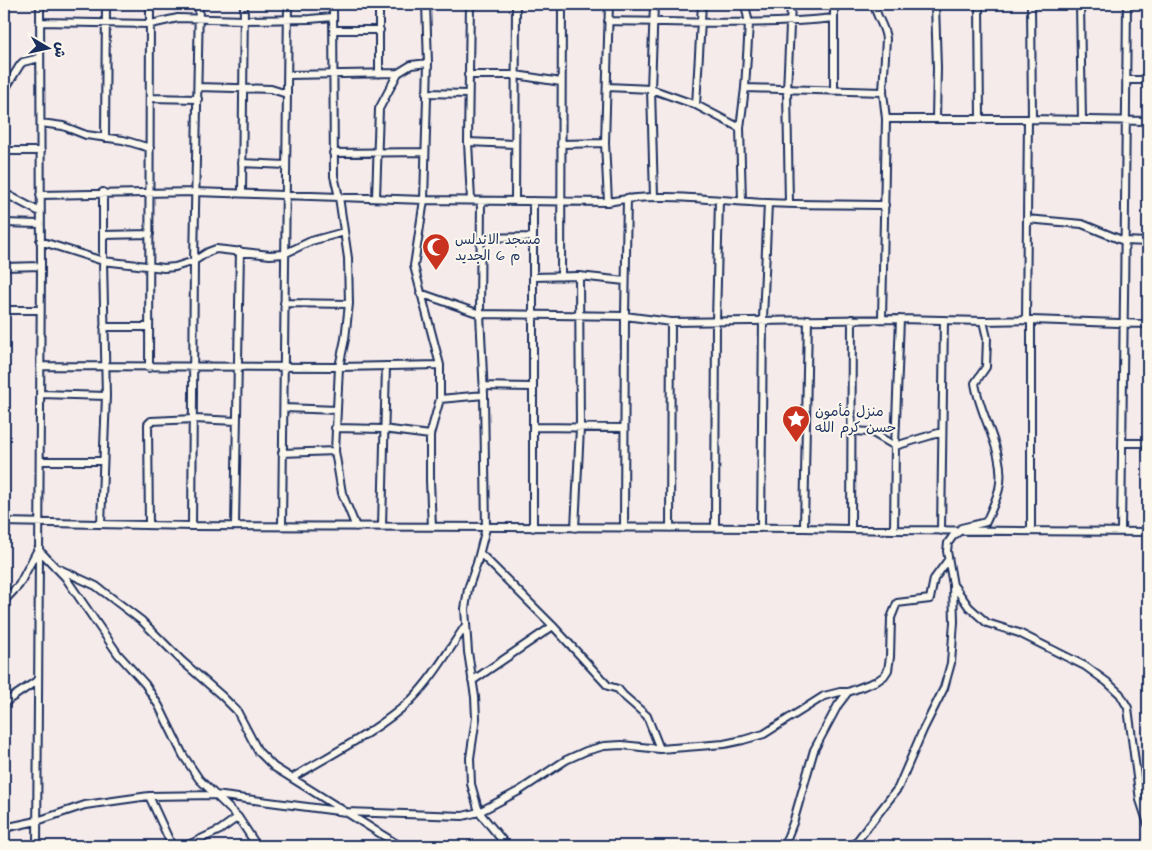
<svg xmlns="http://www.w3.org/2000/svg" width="1152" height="850" font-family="'Architects Daughter','Playpen Sans Arabic',sans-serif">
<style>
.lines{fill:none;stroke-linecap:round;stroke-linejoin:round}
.minor-casing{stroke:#1b2f5e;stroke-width:10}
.minor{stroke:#fbf7ec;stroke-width:6}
.labels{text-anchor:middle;stroke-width:4;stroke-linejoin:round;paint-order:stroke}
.poi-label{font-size:14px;fill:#1b2f5e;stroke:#fbf7ec;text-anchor:start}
</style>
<rect width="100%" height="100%" fill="#f6ebeb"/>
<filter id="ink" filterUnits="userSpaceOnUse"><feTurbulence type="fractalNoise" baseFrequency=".02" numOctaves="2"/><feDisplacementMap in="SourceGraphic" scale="10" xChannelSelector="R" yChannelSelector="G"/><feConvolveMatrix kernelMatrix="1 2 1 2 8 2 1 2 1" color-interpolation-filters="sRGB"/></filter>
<g filter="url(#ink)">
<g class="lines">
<g class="minor-casing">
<path id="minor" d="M 333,4 L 334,176 L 339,197 L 348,258 L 349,304 L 345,339 L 339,367 L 335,451 L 342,493 L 356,527
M 426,4 L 428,63 L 424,200 L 414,266 L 440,365 L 440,399 L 430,435 L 430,481 L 432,527
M 470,4 L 468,142 L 471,200
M 874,4 C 876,17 885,26 886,39 L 883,92 L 886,119 L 882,319
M 935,4 L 937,68 L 936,119
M 979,4 L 980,119
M 1031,4 L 1032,119
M 1080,4 L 1082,120
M 608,21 C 684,22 759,26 834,18
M 40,22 L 151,24 L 178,18 L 244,20 L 310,19 L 333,17
M 334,30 L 380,30
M 379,74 L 379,4
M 288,75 L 398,73
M 468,75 L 516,75 L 561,82
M 1126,80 L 1148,80
M 198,87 L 271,89 L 287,94
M 607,87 L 651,89 L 696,105 L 740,128 L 745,88 L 883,92
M 745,88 L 749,24 L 745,4
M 4,91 L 20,65 L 23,62 L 40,58
M 834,91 L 834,4
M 426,93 L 468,94
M 150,98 L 198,99
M 696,105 L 702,4
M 886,119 L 1028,119 L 1148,121
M 41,123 L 63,126 L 86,135 L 123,140 L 150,148
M 740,128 L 742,201
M 105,138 L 106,4
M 468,142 L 515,144
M 561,144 L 605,143
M 4,151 L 41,151
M 333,153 L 425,152
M 242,163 L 286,165
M 4,193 L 40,212
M 242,193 L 244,4
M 40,195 L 195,192 L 424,200 L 608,202 C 659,191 716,201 767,203 C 806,205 846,204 885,205
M 654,197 L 651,89 L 654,4
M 376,198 L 379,109 L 398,73 L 411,65 L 428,63
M 481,201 L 480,314 L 484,395 L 486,528 L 477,563 L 468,589 L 465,609 L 468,652 L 475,697 L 476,718 L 470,758 L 471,784 L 479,812 L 507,846
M 515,201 L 516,4
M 608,202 L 605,143 L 609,4
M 789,203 L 787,91 L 791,4
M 1027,219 L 1082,224 L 1124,241 L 1148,242
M 4,223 L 40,224
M 103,235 L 150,234
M 480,238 L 533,237
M 40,241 L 103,261 L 164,268 L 175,267 L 194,261 L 208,252 L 216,249 L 270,255 L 284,254 L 311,241 L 344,232
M 4,267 L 41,266
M 533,277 L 579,276 L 625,281
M 561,277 L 562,4
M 420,293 L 480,314 L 625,316 L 671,322 L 900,319 L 983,321 L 1031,320 L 1148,324
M 284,303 L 349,304
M 4,310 L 40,310
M 1026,320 L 1028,119
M 104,327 L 149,327
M 40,366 L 339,367 L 440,365
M 149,368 L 150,4
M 483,386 L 532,387
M 41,394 L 106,396
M 440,399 L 484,395
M 284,408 L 337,410
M 533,427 L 624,428
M 335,428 L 383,429 L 430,435
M 852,431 L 871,432 L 895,446 L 942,432
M 1122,443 L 1148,443
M 282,453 L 335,451
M 41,461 L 103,461
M 4,522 L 192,526 L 804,528 L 894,530 L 1148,532
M 101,524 L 106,396 L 103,261 L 103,192
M 149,525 L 148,424 L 151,421 L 194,419 L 237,421
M 235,525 L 240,251
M 192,526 L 194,261 L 199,4
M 282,526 L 288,4
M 382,526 L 386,366
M 533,528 L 533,201
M 575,528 L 580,428 L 579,276
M 624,528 L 625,316 L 627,198
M 670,528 L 671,322
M 715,528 L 716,321 L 719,200
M 761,528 L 763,319 L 768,203
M 804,528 L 808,319
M 961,528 L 986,522 C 991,511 996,501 999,489 C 1007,453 980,418 975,383 L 986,367 L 987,338 L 983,321
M 851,529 L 852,319
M 894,530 L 895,446 L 900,319
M 941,531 L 944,320
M 1031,531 L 1031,320
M 1121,531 C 1124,355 1125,180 1127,4
M 480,553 L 553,626 L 608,686 L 618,689 L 623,695 L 647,716 L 660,749
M 55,567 L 96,586 L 142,621 L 182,661 L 222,696 L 237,711 L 258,751 L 274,767 L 400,846
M 954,586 L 969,607 L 987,623 L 1019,633 L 1085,666 L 1107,682 L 1120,694 L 1128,708 L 1140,800 L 1148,824
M 4,601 L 19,585 L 38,549 L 65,577 L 118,654 L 145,684 L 159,706 L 183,755 L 199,779 L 238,817 L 257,846
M 472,681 L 553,626
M 4,703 L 38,680
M 292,778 C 330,755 379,730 411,700 C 433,678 448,651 466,625
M 149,796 L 172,846
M 4,828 L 37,821 L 85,805 L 149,796 L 215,795 L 346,812 L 463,816 L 479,812 L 519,791 L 566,760 L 586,751 L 604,746 L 622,745 L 660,749 L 724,744 L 743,740 L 764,734 L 824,696 L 840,692 L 848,692
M 37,846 L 41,266 L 40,4
M 186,846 L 220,830 L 238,817
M 784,846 L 793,823 L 814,750 L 838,705 L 848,692 L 877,681 L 884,676 L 888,670 L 890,657 L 891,618 L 897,603 L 930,599 L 934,579 L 948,560
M 853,846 L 898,788 L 923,730 L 944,688 L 951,663 L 954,622 L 953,585 L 947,551 L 948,543 L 953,536 L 960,531"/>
</g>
<use href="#minor" class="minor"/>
</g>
</g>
<defs>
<g id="mosque-pin" transform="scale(1.4375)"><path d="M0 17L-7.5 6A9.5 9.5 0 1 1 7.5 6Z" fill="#c8321e" stroke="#fbf7ec"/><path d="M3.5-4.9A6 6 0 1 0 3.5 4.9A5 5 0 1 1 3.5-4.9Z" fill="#fff"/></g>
<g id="sight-pin" transform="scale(1.4375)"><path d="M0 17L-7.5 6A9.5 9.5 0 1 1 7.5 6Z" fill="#c8321e" stroke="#fbf7ec"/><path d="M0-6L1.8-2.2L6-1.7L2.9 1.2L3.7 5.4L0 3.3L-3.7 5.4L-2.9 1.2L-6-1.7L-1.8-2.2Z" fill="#fff"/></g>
</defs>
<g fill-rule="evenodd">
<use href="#mosque-pin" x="436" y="247"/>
<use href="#sight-pin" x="796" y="419"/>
</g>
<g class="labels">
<g class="poi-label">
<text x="455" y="244">مسجد الاندلس<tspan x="455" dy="16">م 6 الجديد</tspan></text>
<text x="815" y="416">منزل مأمون<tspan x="815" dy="16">حسن كرم الله</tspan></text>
</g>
</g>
<rect width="1152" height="850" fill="none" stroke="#fbf7ec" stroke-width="20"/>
<rect x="10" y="10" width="1132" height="830" fill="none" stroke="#1b2f5e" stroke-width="2" filter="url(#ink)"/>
<g transform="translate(48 48) rotate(99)" stroke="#fbf7ec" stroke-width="4" paint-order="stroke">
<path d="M0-4L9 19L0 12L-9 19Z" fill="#1b2f5e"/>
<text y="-8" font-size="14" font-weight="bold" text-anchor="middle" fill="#1b2f5e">ش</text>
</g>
</svg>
